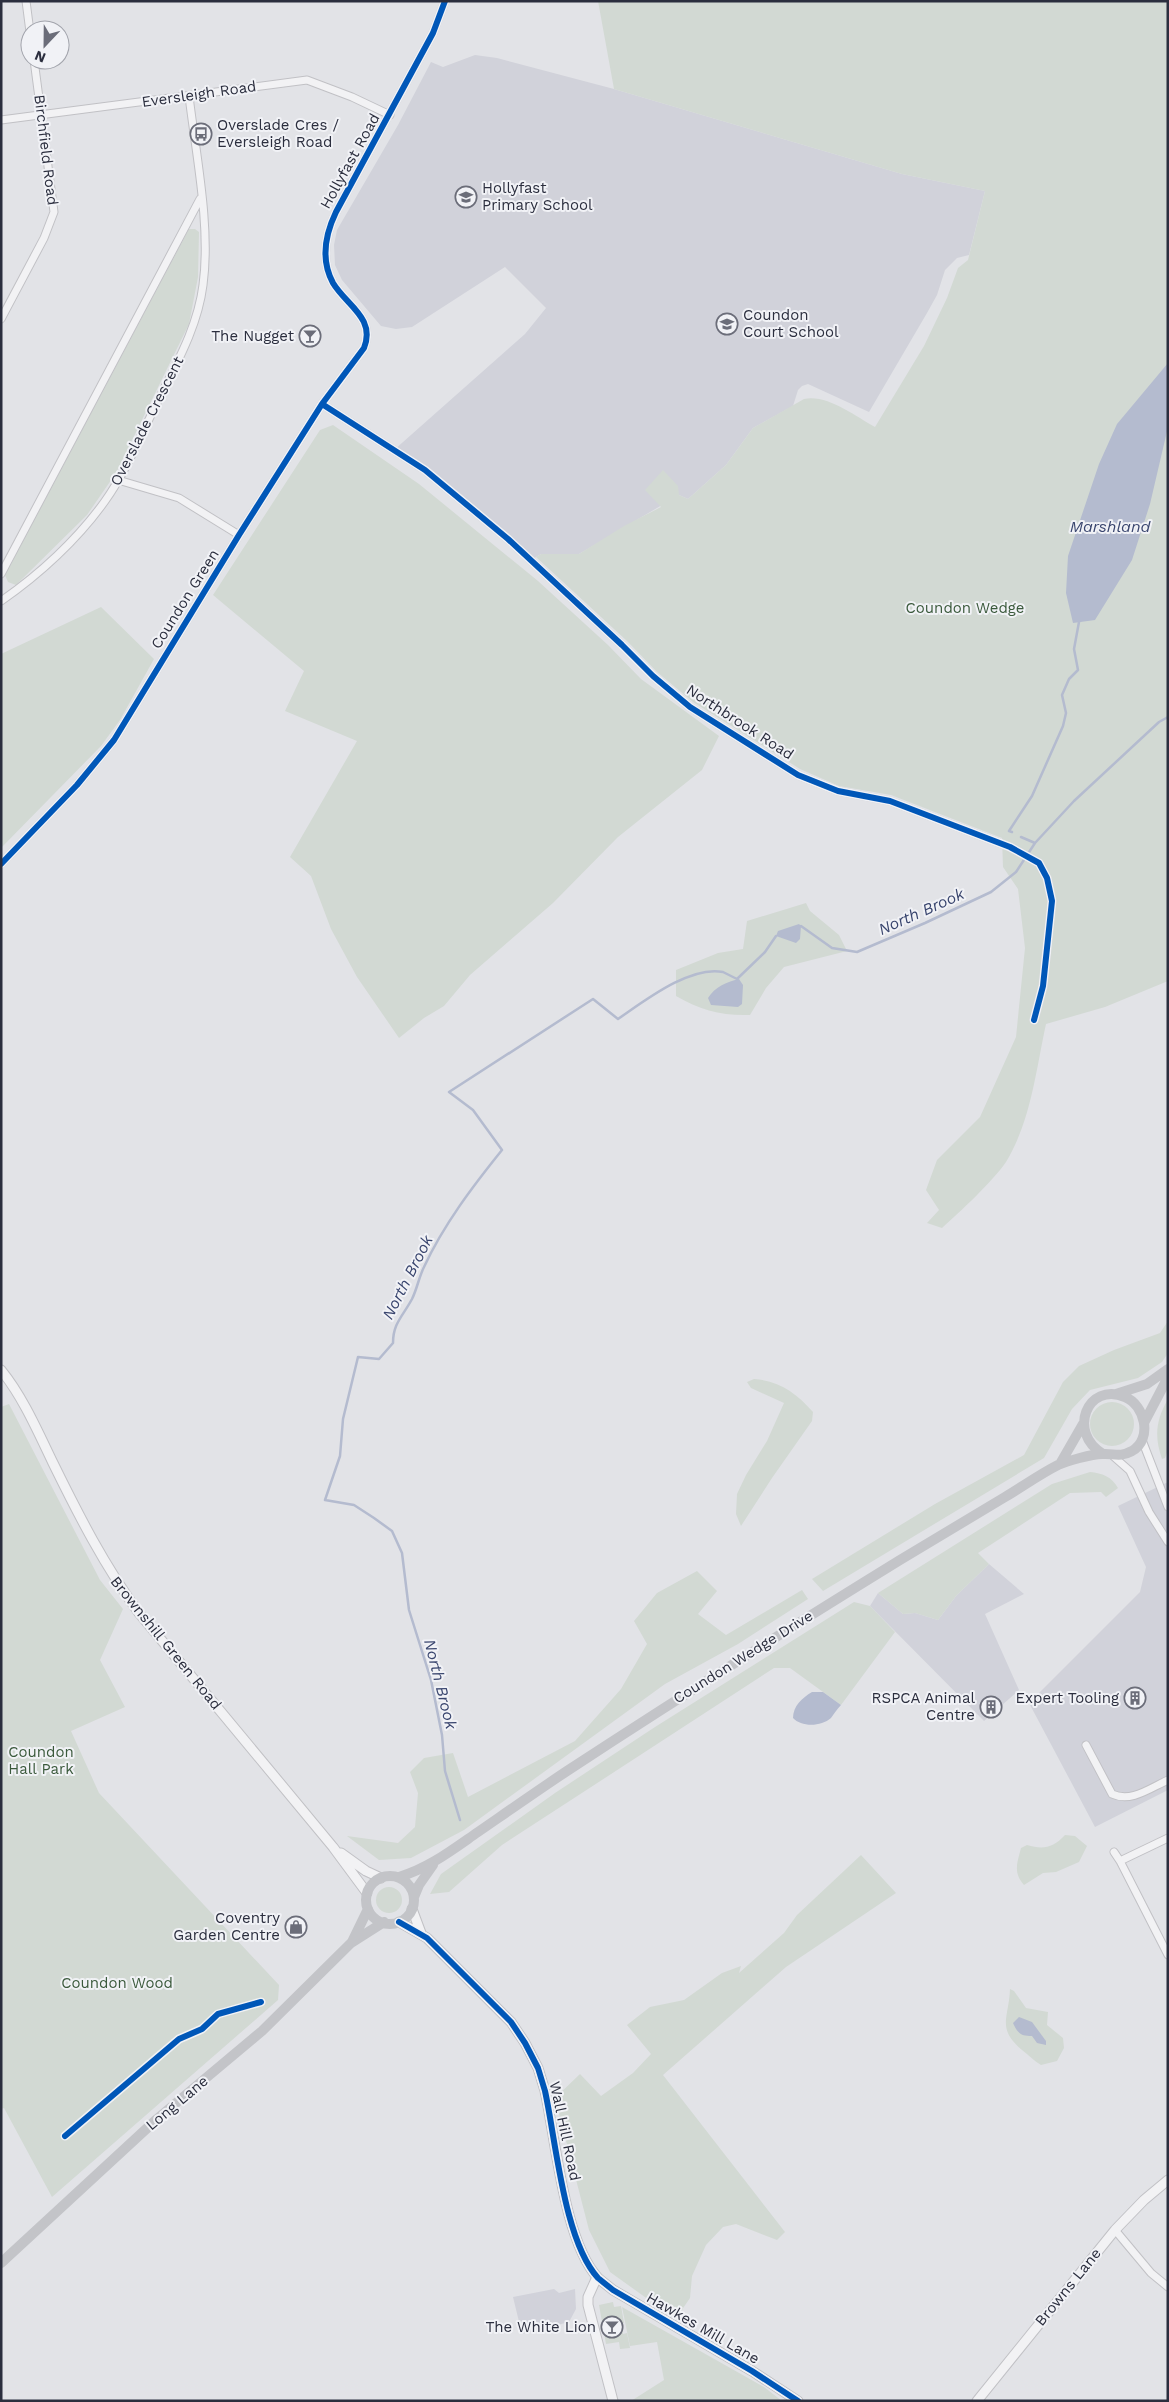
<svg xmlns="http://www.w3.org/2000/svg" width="1169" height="2402" font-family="'Work Sans',sans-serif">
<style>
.built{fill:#d1d2da}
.green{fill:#d2d9d3}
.water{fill:#b4bbcf}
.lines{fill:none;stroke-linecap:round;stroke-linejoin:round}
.stream{stroke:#b4bbcf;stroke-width:2.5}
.minor-casing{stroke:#c1c1c5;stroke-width:9}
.tertiary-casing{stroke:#c1c1c5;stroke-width:11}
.minor{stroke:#f2f2f4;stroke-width:7}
.tertiary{stroke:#f2f2f4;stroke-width:9}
.secondary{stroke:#c3c4c8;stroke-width:10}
.cycleway-casing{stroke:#f1f2f6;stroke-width:9}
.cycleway{stroke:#0057b8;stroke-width:6}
.labels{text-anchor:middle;stroke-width:4;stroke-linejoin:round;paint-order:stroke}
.street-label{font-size:15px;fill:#2b2e3e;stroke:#f1f2f6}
.poi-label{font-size:15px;fill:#2b2e3e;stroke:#f1f2f6;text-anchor:end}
.park-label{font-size:15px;fill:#3a593b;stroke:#f1f2f6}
.water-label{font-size:16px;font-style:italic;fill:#39456e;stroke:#f1f2f6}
</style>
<rect width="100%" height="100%" fill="#e2e3e7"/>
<path class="built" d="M 475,55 L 497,58 L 614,89 L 902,174 L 985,191 L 969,255 L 957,258 L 945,270 L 937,295 L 927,313 L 869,412 L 808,384 L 802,386 L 798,390 L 793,406 L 753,428 L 726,465 L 688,499 L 679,495 L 579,554 L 541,554 L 531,560 L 508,539 L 394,450 L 525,334 L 546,308 L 505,267 L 412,327 L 396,329 L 381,326 L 342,280 L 335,265 L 334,245 L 337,230 L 398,125 L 431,62 L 443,67 Z
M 1168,1482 L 1168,1790 L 1095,1827 L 1029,1703 L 1140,1592 L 1146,1567 L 1118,1506 Z
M 989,1564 L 1024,1594 L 985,1614 L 1019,1690 L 984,1721 L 870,1606 L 878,1593 L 903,1614 L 915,1613 L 938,1620 L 956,1596 Z
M 554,2289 L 559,2293 L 575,2289 L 576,2309 L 569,2322 L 522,2334 L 513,2297 Z"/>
<path class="green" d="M 598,1 L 1168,1 L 1168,981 L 1105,1007 L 1046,1024 C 1036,1070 1031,1121 1006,1162 C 993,1181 960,1212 942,1228 L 927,1223 L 939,1210 L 926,1190 L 937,1160 L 980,1117 L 1016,1037 L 1025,948 L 1018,889 L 1003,867 L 1002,838 L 891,795 L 839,786 L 800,769 L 693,702 L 657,672 L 627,641 L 536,557 L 541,554 L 579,554 L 624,526 L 661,507 L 645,490 L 663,470 L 678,486 L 679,495 L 688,499 L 726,465 L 753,428 L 804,399 C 827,394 855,416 875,427 L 924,346 L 947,298 L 958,268 L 968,260 L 985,191 L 902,174 L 614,89 Z
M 189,229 L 195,229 L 199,232 L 198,277 L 189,324 L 116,473 L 87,515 L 16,585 L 8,582 L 5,575 Z
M 333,425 L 419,484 L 538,581 L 608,645 L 641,679 L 719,736 L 702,770 L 618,837 L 553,903 L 470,975 L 444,1006 L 424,1018 L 399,1038 L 357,977 L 331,929 L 311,876 L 290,857 L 357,741 L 285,711 L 304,671 L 213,595 L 320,430 Z
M 101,607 L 154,659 L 120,720 L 101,746 L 1,848 L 1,654 Z
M 806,903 L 810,911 L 839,935 L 847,951 L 784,967 L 766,988 L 750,1015 C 722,1016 700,1010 676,996 L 676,970 L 718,953 L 743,949 L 747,921 Z
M 1168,1321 L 1168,1353 L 1162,1362 L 1138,1378 L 1090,1390 L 1072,1409 L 1044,1458 L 823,1591 L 812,1579 L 935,1504 L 1024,1455 L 1063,1382 L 1079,1366 L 1114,1350 L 1160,1333 Z
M 754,1379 C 780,1381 796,1393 813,1412 L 812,1421 L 772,1478 L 741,1526 L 736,1514 L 737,1494 L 746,1475 L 767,1441 L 784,1403 L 751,1388 L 747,1382 Z
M 1168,1399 L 1168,1450 L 1165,1458 L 1162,1459 C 1154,1436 1156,1420 1168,1399 Z
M1090 1424a22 22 0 1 1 44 0a22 22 0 1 1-44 0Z
M 9,1404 L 100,1580 L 123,1609 L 100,1660 L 125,1707 L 71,1731 L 99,1793 L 279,1985 L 278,2000 L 52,2197 L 4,2108 L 1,2109 L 1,1407 Z
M 1090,1472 C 1102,1473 1112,1477 1118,1488 L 1106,1497 L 1101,1492 L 1070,1493 L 978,1553 L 989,1564 L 956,1596 L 938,1620 L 915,1613 L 903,1614 L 878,1593 L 1052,1484 Z
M 697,1571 L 717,1591 L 698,1614 L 726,1635 L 802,1590 L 808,1599 L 738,1644 L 665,1684 L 464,1830 L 411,1858 L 379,1860 L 347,1836 L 398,1843 L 415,1827 L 418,1793 L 410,1772 L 424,1758 L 453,1753 L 468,1797 L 575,1741 L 621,1689 L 647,1644 L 634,1621 L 657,1593 Z
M 854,1602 L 870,1606 L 895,1632 L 841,1705 L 790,1668 L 774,1668 L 502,1845 L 449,1892 L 430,1894 L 441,1874 L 555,1793 L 655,1727 Z
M 1065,1835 L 1075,1836 L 1087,1846 L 1079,1862 L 1056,1872 L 1043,1873 L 1024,1885 C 1013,1872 1017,1864 1021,1848 L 1027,1845 C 1043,1850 1053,1848 1065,1835 Z
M 861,1855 L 896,1893 L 786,1967 L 663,2075 L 785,2232 L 777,2240 L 736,2224 L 723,2227 L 706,2245 L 692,2276 L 690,2298 L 677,2317 L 656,2305 L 610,2272 L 589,2230 L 555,2098 L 580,2074 L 601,2096 L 633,2073 L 651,2054 L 627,2025 L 650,2007 L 684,2000 L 722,1973 L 741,1966 L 739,1973 L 784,1933 L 797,1915 Z
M376 1900a13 13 0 1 1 26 0a13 13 0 1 1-26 0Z
M 1010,1989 L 1014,1991 L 1026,2008 L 1048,2012 L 1047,2025 L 1063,2038 L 1064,2048 L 1057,2061 L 1041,2065 C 1034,2061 1029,2055 1022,2050 C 996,2028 1009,2018 1010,1989 Z
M 613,2302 L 614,2307 L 621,2306 L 624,2323 L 621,2324 L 623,2334 L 627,2333 L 630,2348 L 620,2349 L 619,2342 L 606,2344 L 599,2305 Z
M 622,2307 L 764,2387 L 782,2401 L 631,2401 L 664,2380 L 657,2342 L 630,2346 Z"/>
<path class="water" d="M 1168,363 L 1168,427 L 1150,504 L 1132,560 L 1095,620 L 1073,623 L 1066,593 L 1068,556 L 1099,464 L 1117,424 Z
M 799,924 L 801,926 L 800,939 L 796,943 L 776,936 L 778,931 Z
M 739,979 L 743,985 L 742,1004 L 738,1007 L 711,1005 L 708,998 C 715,987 726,982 739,979 Z
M 812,1692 L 823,1692 L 841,1705 C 837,1709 834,1714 831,1718 C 821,1727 801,1727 793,1718 C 793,1706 802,1698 812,1692 Z
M 1019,2017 L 1032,2022 L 1046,2041 L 1046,2045 L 1037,2043 L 1032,2036 C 1021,2036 1018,2034 1013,2023 Z"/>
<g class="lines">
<path class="stream" d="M 1012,832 L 1009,831 L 1032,796 L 1063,726 L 1066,713 L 1062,695 L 1069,679 L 1078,670 L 1074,649 L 1079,622
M 1021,837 L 1035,843
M 801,926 L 832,948 L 857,952 L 925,923 L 991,892 L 1016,872 L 1035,843 L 1074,801 L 1159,722 L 1168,717
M 460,1820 L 445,1771 L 442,1735 L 431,1680 L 409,1610 L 402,1553 L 392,1531 L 374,1518 L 354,1505 L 325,1500 L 340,1456 L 343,1419 L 358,1357 L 379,1359 L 393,1343 C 393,1323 403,1316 412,1299 C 417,1289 419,1277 424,1267 C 444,1224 473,1186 502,1150 L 473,1110 L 449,1092 L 593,999 L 618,1019 C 643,1002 690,965 723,972 C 727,974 733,977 737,979 L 765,952 L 776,936"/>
<g class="minor-casing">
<path id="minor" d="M 26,1 L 30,32
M 1,120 L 307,80 L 352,97 L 390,115
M 1,319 L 44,238 L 54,212 L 34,60
M 322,404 L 425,470 L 508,539 L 622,645 L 653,676 L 690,707 L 798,775 L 838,791 L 890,801 L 1010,847 L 1039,863 L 1047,878 L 1052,901 L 1043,986 L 1034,1020
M 118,480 L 179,498 L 239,535
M 1,574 L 200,199
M 1,601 C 39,575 78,539 105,501 C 127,470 142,432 160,397 C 178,361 198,325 203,285 C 211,227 196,155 189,96
M 1,864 L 77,785 L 114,740 L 239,535 L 322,404 L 364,348 C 376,318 346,305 333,283 C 320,259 325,235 336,212 L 433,33 L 445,1
M 1142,1440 L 1168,1507
M 1113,1456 L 1130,1471 L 1149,1512 L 1168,1542
M 1086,1745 L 1112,1794 C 1131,1803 1150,1788 1168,1780
M 1168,1838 L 1120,1861 L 1168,1955
M 1114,1852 L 1120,1861
M 1115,2230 L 1151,2273 L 1168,2287"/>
</g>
<g class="tertiary-casing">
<path id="tertiary" d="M 1,1370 C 23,1397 38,1432 53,1463 C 79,1516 104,1565 139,1613 L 333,1847 L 367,1893
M 341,1853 L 366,1871 L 381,1878
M 412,1909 L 421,1933
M 399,1922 L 427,1938 L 511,2022 L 525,2043 L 538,2068 L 545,2091 C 556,2141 564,2241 598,2278 C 603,2282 608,2286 613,2290 L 752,2371 L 798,2401
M 597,2277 L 588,2297 L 588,2305 L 613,2401
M 977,2401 L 1115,2230 L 1144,2200 L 1168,2180"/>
</g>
<use href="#minor" class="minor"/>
<use href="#tertiary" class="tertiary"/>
<path class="secondary" d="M 1116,1394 L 1147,1384 L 1168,1369
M 1144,1423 L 1168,1377
M 1060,1464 L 1083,1424
M366 1900a24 24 0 1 1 48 0a24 24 0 1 1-48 0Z
M 399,1877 C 429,1868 452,1850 478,1832 C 507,1812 537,1791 567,1771 C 677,1699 788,1629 900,1560 C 935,1539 970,1518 1005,1497 C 1022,1487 1040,1474 1058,1465 C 1067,1461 1092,1454 1102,1454 C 1114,1453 1119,1458 1132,1451 C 1153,1439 1145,1405 1125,1397 C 1087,1381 1067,1433 1103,1454
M 414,1897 L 419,1885 L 433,1865
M 352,1942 L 368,1909
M 1,2263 L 157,2119 L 262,2031 L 351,1943 L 384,1922"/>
<g class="cycleway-casing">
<path id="cycleway" d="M 322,404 L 425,470 L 508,539 L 622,645 L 653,676 L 690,707 L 798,775 L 838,791 L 890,801 L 1010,847 L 1039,863 L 1047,878 L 1052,901 L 1043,986 L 1034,1020
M 1,864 L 77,785 L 114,740 L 239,535 L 322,404 L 364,348 C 376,318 346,305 333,283 C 320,259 325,235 336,212 L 433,33 L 445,1
M 399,1922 L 427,1938 L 511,2022 L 525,2043 L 538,2068 L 545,2091 C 556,2141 564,2241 598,2278 C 603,2282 608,2286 613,2290 L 752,2371 L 798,2401
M 65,2136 L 179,2039 L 202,2029 L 218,2014 L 261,2002"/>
</g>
<use href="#cycleway" class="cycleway"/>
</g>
<defs>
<g id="bus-ring" transform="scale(1.125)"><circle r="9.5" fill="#f1f2f6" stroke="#6b6d79" stroke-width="1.5"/><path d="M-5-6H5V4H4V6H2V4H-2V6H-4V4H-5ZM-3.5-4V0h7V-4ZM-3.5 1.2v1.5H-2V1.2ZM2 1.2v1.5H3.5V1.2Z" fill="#6b6d79"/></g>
<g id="school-ring" transform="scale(1.125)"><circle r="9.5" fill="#f1f2f6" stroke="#6b6d79" stroke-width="1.5"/><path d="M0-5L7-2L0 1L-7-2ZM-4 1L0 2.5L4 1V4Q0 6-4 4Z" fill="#6b6d79"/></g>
<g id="bar-ring" transform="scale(1.125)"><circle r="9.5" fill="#f1f2f6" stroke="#6b6d79" stroke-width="1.5"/><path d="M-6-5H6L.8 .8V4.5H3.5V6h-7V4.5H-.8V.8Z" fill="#6b6d79"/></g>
<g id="building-ring" transform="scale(1.125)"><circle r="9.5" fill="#f1f2f6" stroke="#6b6d79" stroke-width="1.5"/><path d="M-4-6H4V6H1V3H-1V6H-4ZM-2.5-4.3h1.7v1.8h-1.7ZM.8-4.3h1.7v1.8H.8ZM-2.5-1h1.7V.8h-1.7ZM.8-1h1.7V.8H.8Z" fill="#6b6d79"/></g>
<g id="shop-ring" transform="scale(1.125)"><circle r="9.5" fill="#f1f2f6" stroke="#6b6d79" stroke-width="1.5"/><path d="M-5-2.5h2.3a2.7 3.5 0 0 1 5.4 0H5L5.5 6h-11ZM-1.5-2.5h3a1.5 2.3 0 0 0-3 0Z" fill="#6b6d79"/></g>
</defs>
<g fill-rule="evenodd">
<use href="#bus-ring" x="201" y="134"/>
<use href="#school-ring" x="466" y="197"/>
<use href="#school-ring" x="727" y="324"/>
<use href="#bar-ring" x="310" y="336"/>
<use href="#building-ring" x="1135" y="1698"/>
<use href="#building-ring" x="991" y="1707"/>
<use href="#shop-ring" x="296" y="1927"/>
<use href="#bar-ring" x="612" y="2327"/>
</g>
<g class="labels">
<g class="street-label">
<text transform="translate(199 94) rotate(-8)" y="5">Eversleigh Road</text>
<text transform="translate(46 150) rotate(83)" y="5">Birchfield Road</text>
<text transform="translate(350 161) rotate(-61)" y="5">Hollyfast Road</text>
<text transform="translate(147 421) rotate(-63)" y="5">Overslade Crescent</text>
<text transform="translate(185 599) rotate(-58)" y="5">Coundon Green</text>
<text transform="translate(740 722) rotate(33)" y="5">Northbrook Road</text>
<text transform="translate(166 1643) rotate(51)" y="5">Brownshill Green Road</text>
<text transform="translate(743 1657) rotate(-32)" y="5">Coundon Wedge Drive</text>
<text transform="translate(177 2103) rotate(-40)" y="5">Long Lane</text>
<text transform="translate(565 2131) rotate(78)" y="5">Wall Hill Road</text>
<text transform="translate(1068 2287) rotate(-51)" y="5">Browns Lane</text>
<text transform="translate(703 2328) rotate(30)" y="5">Hawkes Mill Lane</text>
</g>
<g class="poi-label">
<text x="217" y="130" text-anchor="start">Overslade Cres /<tspan x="217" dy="17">Eversleigh Road</tspan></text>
<text x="482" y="193" text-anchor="start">Hollyfast<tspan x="482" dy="17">Primary School</tspan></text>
<text x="743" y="320" text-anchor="start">Coundon<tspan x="743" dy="17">Court School</tspan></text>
<text x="294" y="341">The Nugget</text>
<text x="975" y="1703">RSPCA Animal<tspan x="975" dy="17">Centre</tspan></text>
<text x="1119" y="1703">Expert Tooling</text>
<text x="280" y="1923">Coventry<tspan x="280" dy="17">Garden Centre</tspan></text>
<text x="596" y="2332">The White Lion</text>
</g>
<g class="park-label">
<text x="965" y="613">Coundon Wedge</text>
<text x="41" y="1757">Coundon<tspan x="41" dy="17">Hall Park</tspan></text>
<text x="117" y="1988">Coundon Wood</text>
</g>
<g class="water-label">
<text x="1110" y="532">Marshland</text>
<text transform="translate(921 911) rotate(-24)" y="6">North Brook</text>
<text transform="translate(407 1277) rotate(-63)" y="6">North Brook</text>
<text transform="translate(441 1684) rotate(76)" y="6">North Brook</text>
</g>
</g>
<rect width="1169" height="2402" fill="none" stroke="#2b2e3e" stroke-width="5"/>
<g transform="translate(45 45) rotate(202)"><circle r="24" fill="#f1f2f6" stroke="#a2a4ac"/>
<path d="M0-4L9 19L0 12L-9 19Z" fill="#6b6d79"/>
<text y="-8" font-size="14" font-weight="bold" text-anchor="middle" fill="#2b2e3e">N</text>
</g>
</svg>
